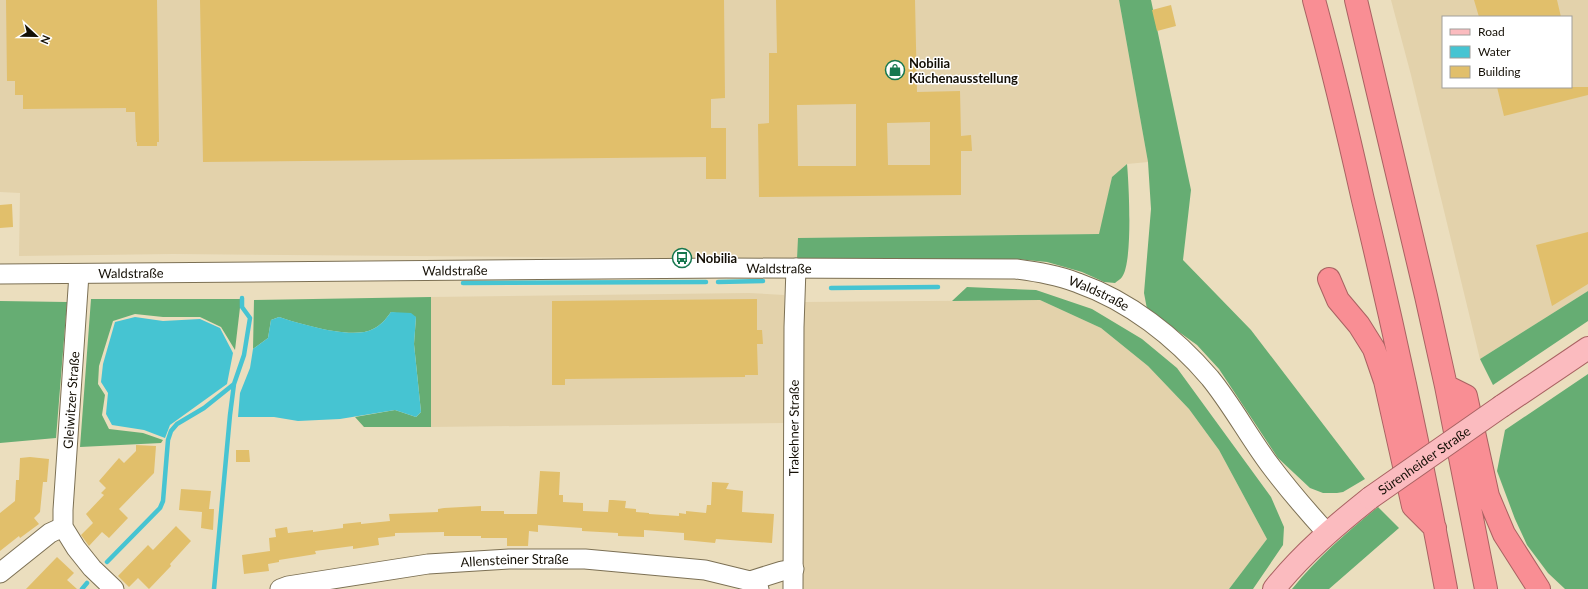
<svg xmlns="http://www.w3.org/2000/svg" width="1588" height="589" font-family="Lato,sans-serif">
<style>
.built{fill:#e3d2ab;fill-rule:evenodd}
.forest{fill:#66ad73}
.water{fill:#46c4d2}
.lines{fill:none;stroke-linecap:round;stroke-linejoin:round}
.stream{stroke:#46c4d2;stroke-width:4.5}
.building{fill:#e1bf6b;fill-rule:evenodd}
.minor-casing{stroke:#7c7054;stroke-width:21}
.major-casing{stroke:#a96262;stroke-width:24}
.highway-casing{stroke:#a96262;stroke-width:24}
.minor{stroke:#fff;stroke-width:19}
.major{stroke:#fbbbbf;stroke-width:22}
.highway{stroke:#f98e94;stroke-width:22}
.major-bridge-casing{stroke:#a96262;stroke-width:24;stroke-linecap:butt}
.major-bridge{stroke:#fbbbbf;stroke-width:22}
.labels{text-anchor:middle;stroke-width:3;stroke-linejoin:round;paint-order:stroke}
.poi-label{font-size:13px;font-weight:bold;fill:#140f05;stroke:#fff;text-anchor:start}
.street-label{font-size:13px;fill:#140f05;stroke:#fff}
</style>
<rect width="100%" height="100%" fill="#ebdebe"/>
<path class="built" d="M 0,0 L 1119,0 L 1148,162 L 1127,164 L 1112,177 L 1100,234 L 799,238 L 797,259 L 173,254 L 19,256 L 20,193 L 0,192 Z
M 1391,0 L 1588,0 L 1588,291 L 1480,359 L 1411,75 ZM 1443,17 L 1571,17 L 1571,87 L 1443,87 Z
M 749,293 L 784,295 L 784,423 L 431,427 L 431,297 Z
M 1040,300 L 1101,328 L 1148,366 L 1189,409 L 1219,450 L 1267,539 L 1229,589 L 803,589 L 804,302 Z"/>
<path class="forest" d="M 1119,0 L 1151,0 L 1191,190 L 1183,260 L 1251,330 L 1365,479 L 1343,492 L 1337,493 L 1323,493 L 1310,488 L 1278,458 L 1219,369 L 1197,345 L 1147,309 L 1144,293 L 1151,209 L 1148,162 Z
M 1127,164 C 1129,184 1133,263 1122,277 C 1121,279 1117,281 1115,283 L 1104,282 L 1082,272 L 1047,262 L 1015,259 L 797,259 L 798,238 L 1099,234 L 1112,177 Z
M 967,287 L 1036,290 L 1092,309 L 1142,339 L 1177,368 L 1271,497 L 1284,527 L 1283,545 L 1253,589 L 1229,589 L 1267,539 L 1219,450 L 1189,409 L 1148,366 L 1101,328 L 1040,300 L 952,301 Z
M 1588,291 L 1588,321 L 1493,385 L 1480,359 Z
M 431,297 L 431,427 L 364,427 L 355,417 L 395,410 L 416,417 L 421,412 L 414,344 L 416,317 L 391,312 C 386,319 381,325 373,329 C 353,340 300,324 279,317 L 271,320 L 268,338 L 253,349 L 254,300 Z
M 91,299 L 241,299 L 235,350 L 221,327 L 200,317 L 163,317 L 135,314 L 113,321 L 99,366 L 98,384 L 105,395 L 102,415 L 109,429 L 143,433 L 163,440 L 161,443 L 80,447 Z
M 0,301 L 67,302 L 56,438 L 0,443 Z
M 1588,374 L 1588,589 L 1565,589 L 1548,573 L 1527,545 L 1515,519 L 1497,471 L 1505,430 Z
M 1378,507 L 1399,528 L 1329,589 L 1292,589 C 1317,558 1347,532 1378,507 Z"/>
<path class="water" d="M 391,312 L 411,313 L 416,317 L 414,344 L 421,412 L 416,417 L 395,410 L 340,419 L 298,421 L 274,417 L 238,417 L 240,393 L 250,368 L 253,349 L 268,338 L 271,320 L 279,317 C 301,324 353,340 373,329 C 381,325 386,319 391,312 Z
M 135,317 L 163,321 L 200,319 L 220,328 L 233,353 L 227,384 L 170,425 L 165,438 L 144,430 L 112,425 L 106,414 L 108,393 L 101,382 L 103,364 L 115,322 Z"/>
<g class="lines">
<path class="stream" d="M 718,282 L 763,281
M 463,283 L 706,282
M 831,288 L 938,287
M 107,562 L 160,508 L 163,501 L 168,440 L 171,431 L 177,424 L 204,408 L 234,384 L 244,355 L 250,318 L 242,307 L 242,298
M 82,589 L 87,583
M 214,589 L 230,415 L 234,384"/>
</g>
<path class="building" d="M 6,0 L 157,0 L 159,142 L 157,142 L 157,146 L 137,146 L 137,142 L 136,142 L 135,112 L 126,112 L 126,108 L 23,109 L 23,95 L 15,95 L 15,81 L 7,81 Z
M 200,0 L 724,0 L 725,98 L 711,99 L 711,128 L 726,128 L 726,179 L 706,179 L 706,157 L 203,162 Z
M 776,0 L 915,0 L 917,92 L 960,91 L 961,136 L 971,135 L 972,151 L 961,151 L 961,195 L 759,197 L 758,124 L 769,123 L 769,53 L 777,53 ZM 856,104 L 856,166 L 798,166 L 797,105 ZM 930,122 L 930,165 L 888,165 L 887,123 Z
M 1474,0 L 1557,0 L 1561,17 L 1479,17 Z
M 1171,5 L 1176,26 L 1157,31 L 1152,10 Z
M 1497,87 L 1588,87 L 1588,95 L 1504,116 Z
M 12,204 L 13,227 L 0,228 L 0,205 Z
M 1588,232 L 1588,284 L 1552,306 L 1536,245 Z
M 757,299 L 757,330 L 762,330 L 763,344 L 757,344 L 758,375 L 745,375 L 745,377 L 565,379 L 565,385 L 552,385 L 552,301 Z
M 136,445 L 156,446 L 154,473 L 119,509 L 128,518 L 109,538 L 102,532 L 89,546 L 81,535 L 93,523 L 86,514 L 104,495 L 101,493 L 106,488 L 99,481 L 119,458 L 124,463 L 136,451 Z
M 236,450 L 249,450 L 250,462 L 236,462 Z
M 30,457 L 49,459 L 47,482 L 43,482 L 40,512 L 34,518 L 39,524 L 20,538 L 19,536 L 0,551 L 0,513 L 15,501 L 16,480 L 19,480 L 20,458 Z
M 540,471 L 560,472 L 559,495 L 563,495 L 563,502 L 583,503 L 583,511 L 608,512 L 609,500 L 613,500 L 626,501 L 625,508 L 636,509 L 636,512 L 649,513 L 649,514 L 679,516 L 679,513 L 686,514 L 686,511 L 706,513 L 707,505 L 711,505 L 712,482 L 729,483 L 726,489 L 743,491 L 742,512 L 774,514 L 772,543 L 716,539 L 715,543 L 684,540 L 684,533 L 644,530 L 644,537 L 618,536 L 618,533 L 582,531 L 582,528 L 538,525 L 538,532 L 529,531 L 528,546 L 507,546 L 507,538 L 481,538 L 481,536 L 444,536 L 444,532 L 395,533 L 395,536 L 378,538 L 379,545 L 353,549 L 353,546 L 315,551 L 316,554 L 279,560 L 279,562 L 268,564 L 269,571 L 244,574 L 242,555 L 270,551 L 269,538 L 276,537 L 275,529 L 287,527 L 288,533 L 313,530 L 313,532 L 343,528 L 343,524 L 361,522 L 361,524 L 390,521 L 389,514 L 438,512 L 438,509 L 444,508 L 481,506 L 481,511 L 504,511 L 504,514 L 537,514 Z
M 181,489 L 211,491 L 209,509 L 214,509 L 213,530 L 201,528 L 202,512 L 179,510 Z
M 176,526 L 191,541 L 170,564 L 171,566 L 149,589 L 138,578 L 129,587 L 118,576 L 148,545 L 153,550 Z
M 57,557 L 74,573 L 67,580 L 77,589 L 26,589 Z"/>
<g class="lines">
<g class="minor-casing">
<g id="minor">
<path id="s1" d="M 0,274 L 726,268 L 1016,269 C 1037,272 1058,275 1078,283 C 1129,301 1175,337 1210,378 C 1232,405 1249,437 1270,465 C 1288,489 1307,511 1327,533"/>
<path d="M 79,274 L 63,510 L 63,527 L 76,548 L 92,568 L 114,589"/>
<path d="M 0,573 L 50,533 L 63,527"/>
<path d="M 750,581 L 782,571 L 794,569"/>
<path id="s2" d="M 280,589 L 288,586 L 428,564 L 509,559 L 585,559 L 705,570 L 750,581 L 759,589"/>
<path id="s3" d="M 793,589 L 794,327 L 796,268"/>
</g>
</g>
<g class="major-casing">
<path id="major" d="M 1502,406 L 1588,348
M 1274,589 C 1302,554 1335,526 1370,498"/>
</g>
<g class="highway-casing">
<path id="highway" d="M 1314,0 C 1332,66 1348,133 1363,200 C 1394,329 1422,459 1446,589
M 1356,0 L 1426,296 L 1446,386 L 1486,589
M 1329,279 L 1338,300 L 1359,325 L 1374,349 L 1385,381 L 1413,506 L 1435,528
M 1446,386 L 1466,396 L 1488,496 L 1504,534 L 1539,589"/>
</g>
<use href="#minor" class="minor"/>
<use href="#major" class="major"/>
<use href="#highway" class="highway"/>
<g class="major-bridge-casing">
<g id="major-bridge">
<path id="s4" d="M 1370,498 L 1502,406"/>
</g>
</g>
<use href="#major-bridge" class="major-bridge"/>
</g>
<defs>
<g id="shop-ring" transform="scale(1)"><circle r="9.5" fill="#fff" stroke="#16774e" stroke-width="1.5"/><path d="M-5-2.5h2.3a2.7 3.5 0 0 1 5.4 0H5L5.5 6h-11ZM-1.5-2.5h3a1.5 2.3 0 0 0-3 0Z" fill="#16774e"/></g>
<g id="bus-ring" transform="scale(1)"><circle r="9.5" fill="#fff" stroke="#16774e" stroke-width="1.5"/><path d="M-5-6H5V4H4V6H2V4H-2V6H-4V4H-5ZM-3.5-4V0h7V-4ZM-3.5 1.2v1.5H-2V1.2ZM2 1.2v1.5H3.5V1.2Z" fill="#16774e"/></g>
</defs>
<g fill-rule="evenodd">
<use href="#shop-ring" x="895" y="70"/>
<use href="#bus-ring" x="682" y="258"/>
</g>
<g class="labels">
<g class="poi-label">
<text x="909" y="68">Nobilia<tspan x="909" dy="15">Küchenausstellung</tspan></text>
<text x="696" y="263">Nobilia</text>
</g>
<g class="street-label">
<text dy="5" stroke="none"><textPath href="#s1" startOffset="779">Waldstraße</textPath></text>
<text dy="5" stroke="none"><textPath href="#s1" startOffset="455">Waldstraße</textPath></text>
<text dy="5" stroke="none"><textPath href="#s1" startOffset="131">Waldstraße</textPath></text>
<text dy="5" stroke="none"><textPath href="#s1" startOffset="1103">Waldstraße</textPath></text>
<text transform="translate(71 400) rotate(-86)" y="5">Gleiwitzer Straße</text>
<text dy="5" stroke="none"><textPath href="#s3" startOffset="161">Trakehner Straße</textPath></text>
<text dy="5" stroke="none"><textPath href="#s4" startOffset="66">Sürenheider Straße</textPath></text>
<text dy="5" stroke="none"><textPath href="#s2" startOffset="237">Allensteiner Straße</textPath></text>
</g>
</g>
<rect x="1442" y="16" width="130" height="72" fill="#ffffff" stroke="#a19f9b"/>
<rect x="1450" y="29" width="20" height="6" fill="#fbbbbf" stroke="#a19f9b"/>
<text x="1478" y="36" font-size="12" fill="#140f05">Road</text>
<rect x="1450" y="46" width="20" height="12" fill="#46c4d2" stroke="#a19f9b"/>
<text x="1478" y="56" font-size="12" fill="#140f05">Water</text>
<rect x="1450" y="66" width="20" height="12" fill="#e1bf6b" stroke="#a19f9b"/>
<text x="1478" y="76" font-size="12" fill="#140f05">Building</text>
<g transform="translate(36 36) rotate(112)" stroke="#ffffff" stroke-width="3" paint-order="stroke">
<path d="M0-3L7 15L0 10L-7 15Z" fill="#140f05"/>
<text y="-6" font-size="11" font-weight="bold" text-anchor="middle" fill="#140f05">N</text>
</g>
</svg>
